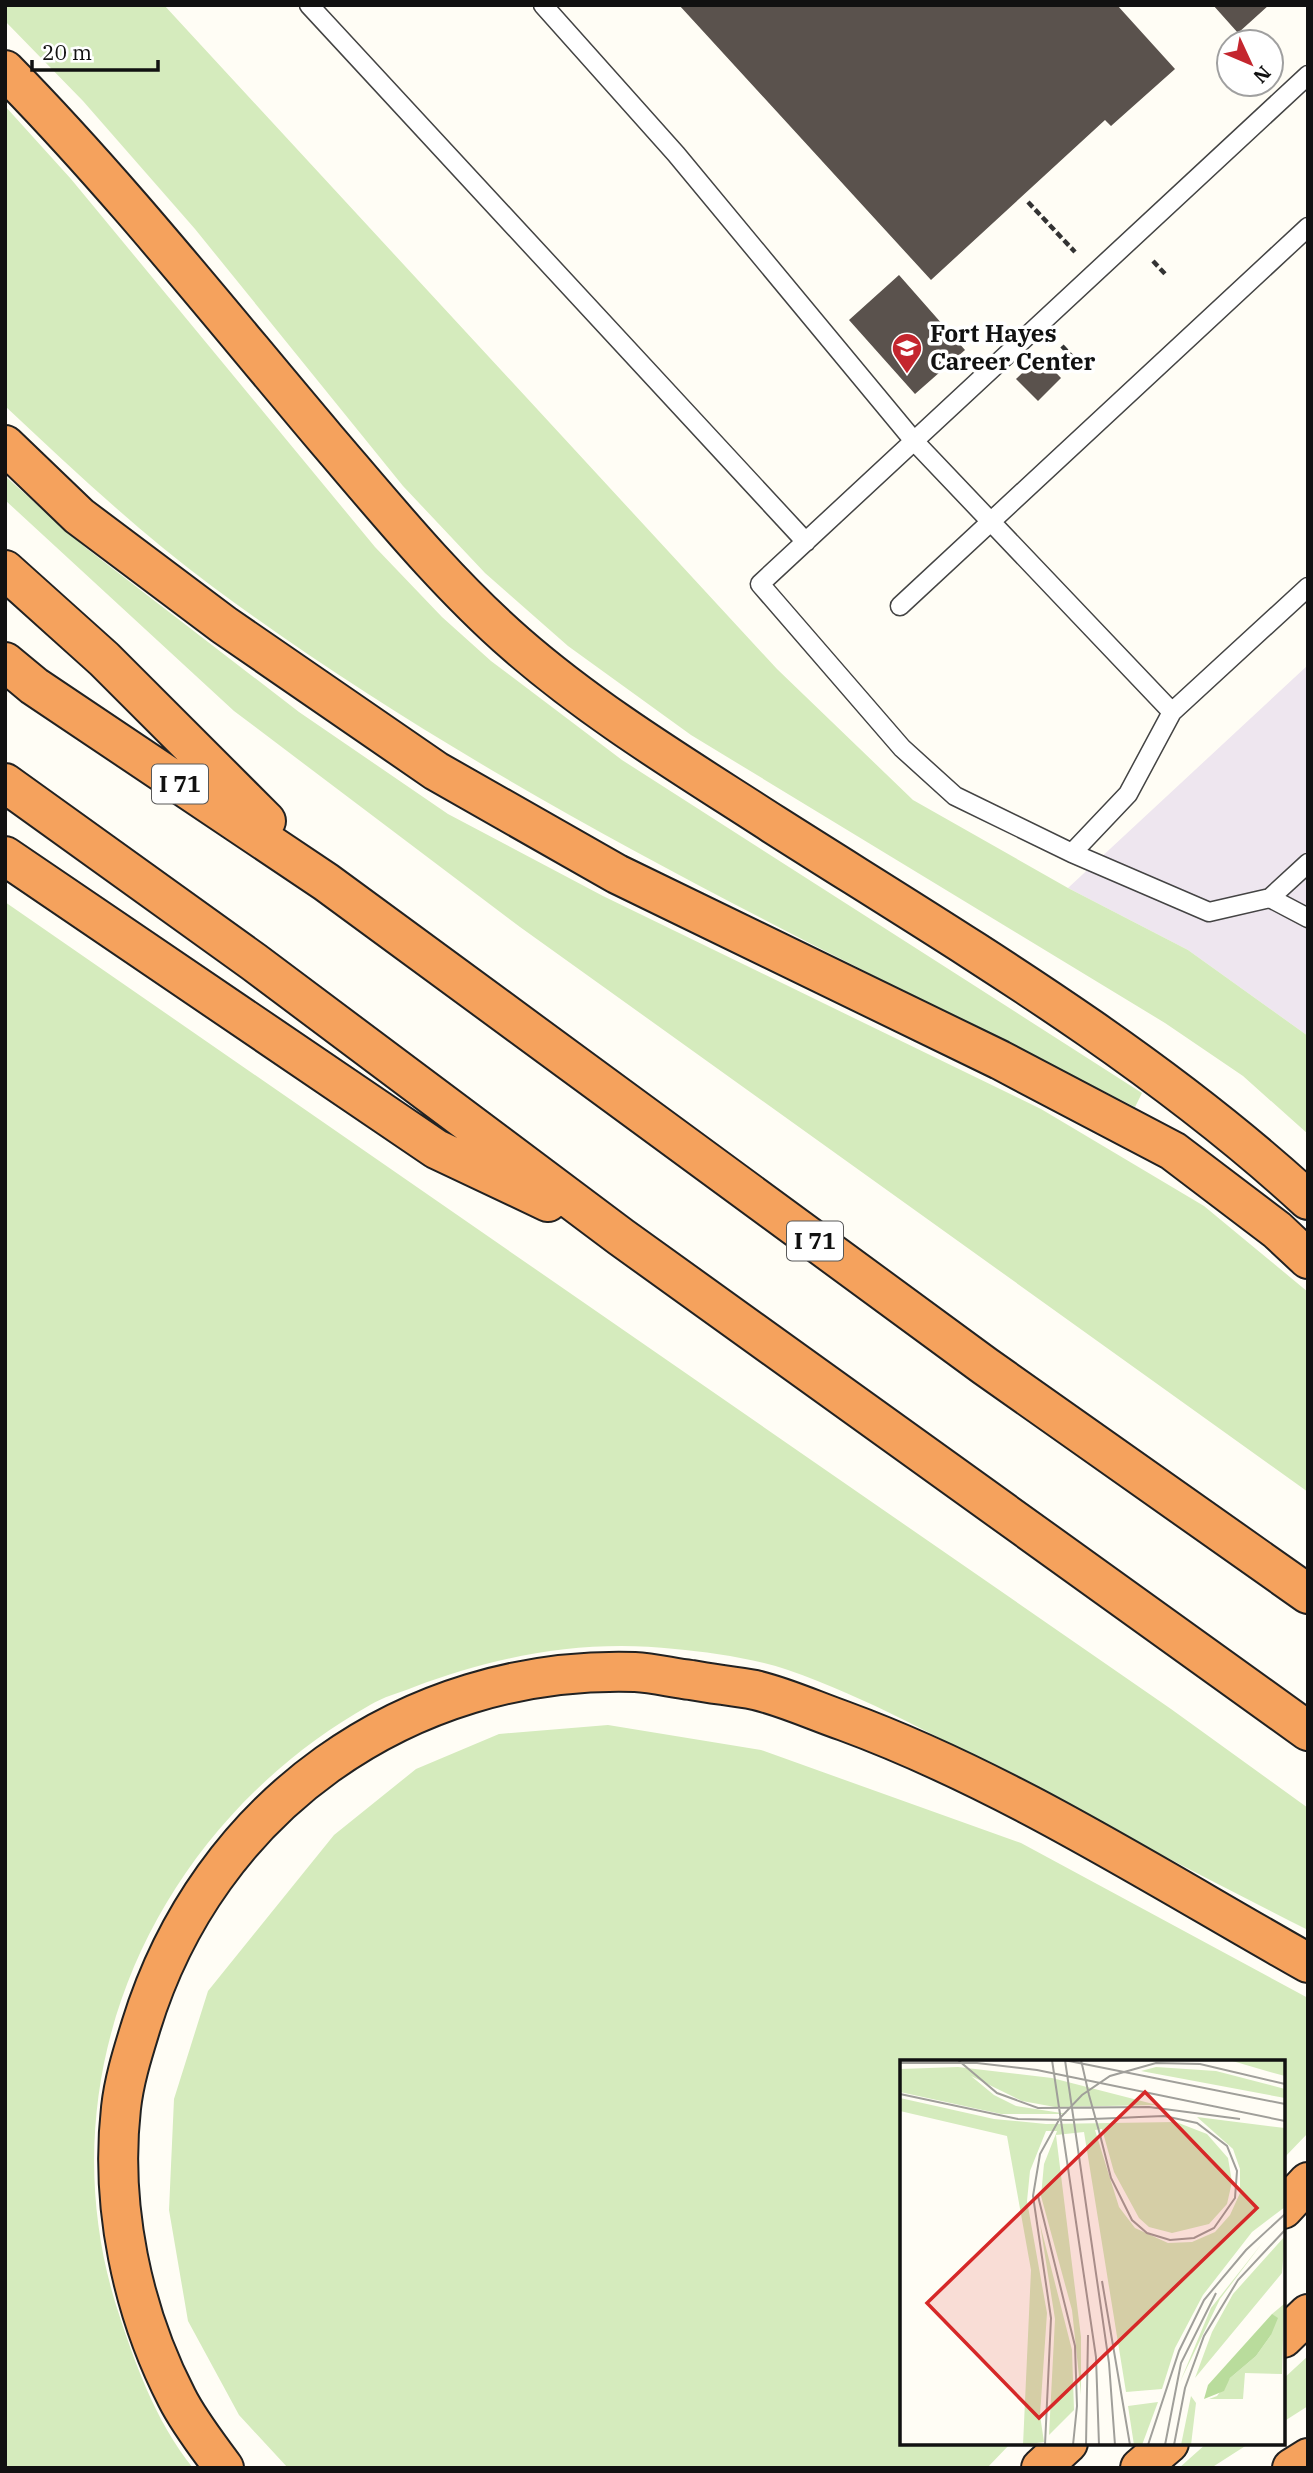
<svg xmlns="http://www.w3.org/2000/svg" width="1313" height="2473" font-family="'IBM Plex Serif',serif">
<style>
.industrial{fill:#eee6ef}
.green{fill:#d5ebbd}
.building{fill:#5a524d}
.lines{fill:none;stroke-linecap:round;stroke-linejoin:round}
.service-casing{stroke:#444;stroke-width:21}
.motorway-casing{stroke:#222;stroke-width:42}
.path{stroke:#333;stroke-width:4.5;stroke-dasharray:7 3.5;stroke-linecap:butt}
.service{stroke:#fff;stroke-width:18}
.motorway{stroke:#f5a25d;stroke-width:38}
.labels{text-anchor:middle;stroke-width:7;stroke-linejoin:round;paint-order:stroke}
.shield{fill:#fff;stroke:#585858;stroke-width:2}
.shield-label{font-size:23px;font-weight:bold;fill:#111}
.poi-label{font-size:24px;font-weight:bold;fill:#111;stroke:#fff;text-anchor:start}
.inset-road{fill:none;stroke:#a09f9a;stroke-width:2}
.view{fill:#d62828;fill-opacity:0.15;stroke:#d62828;stroke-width:3.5}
.inset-edge{fill:none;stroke:#111;stroke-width:3.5}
</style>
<rect width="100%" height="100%" fill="#fffdf5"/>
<path class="industrial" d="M 1308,665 L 1308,1036 L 1188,950 L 1068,888 Z"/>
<path class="green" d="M 5,5 L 164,5 L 777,669 L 913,800 L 1068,888 L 1188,950 L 1308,1036 L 1308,1134 L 1243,1076 L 1165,1023 L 691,735 L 568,646 L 485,573 L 403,486 L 195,229 L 83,101 L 5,21 Z
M 5,106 L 71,179 L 375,547 L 442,617 L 491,661 L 622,760 L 1142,1093 L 1135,1107 C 820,947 498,798 213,587 C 139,532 72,469 5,406 Z
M 5,476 L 86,548 L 299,712 L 448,814 L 603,896 L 1041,1109 L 1204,1206 L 1308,1292 L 1308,1492 L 520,927 L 234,711 L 5,500 Z
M 5,902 L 1171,1709 L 1308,1808 L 1308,1930 C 1217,1884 1127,1837 1037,1790 C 956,1747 874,1700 788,1670 C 756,1659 709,1652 675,1649 C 585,1639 498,1655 414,1687 C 399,1693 383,1697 370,1705 C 159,1824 43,2069 116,2305 C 134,2361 155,2421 193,2468 L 5,2468 Z
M 608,1725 L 761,1750 L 1021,1843 L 1308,1998 L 1308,2133 L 1283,2159 L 1283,2062 L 902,2062 L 902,2443 L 1011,2443 L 987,2468 L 288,2468 L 239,2415 L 188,2321 L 169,2210 L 174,2099 L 208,1991 L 334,1835 L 416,1769 L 499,1734 Z
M 1308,2356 L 1308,2406 L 1283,2422 L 1283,2379 Z
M 1207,2443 L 1250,2443 L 1211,2468 L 1179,2468 Z"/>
<path class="building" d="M 679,5 L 1117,5 L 1175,69 L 1111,126 L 1105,120 L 931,280 Z
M 1213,5 L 1269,5 L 1238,33 Z
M 899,275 L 965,350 L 915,394 L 849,320 Z
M 1040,356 L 1061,378 L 1038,401 L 1016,379 Z"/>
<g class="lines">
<g class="service-casing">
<path id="service" d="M 309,5 L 806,542
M 543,5 L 676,154 L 914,441 L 1172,712
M 1308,75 L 760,584 L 902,748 L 955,796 L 1072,853 L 1209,912 L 1270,898 L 1308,918
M 900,606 L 1308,227
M 1072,853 L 1128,794 L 1172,712 L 1308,587
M 1270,898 L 1308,863"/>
</g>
<g class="motorway-casing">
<path id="motorway" d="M 5,70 C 119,186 221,315 326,439 C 386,509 446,583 516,644 C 595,713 685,767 773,824 C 957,941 1147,1052 1308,1200
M 5,445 L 79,516 L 224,625 L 436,771 L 617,874 L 1000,1060 L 1173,1151 L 1277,1230 L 1308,1259
M 5,570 L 104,659 L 266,821
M 5,662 L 34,686 L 326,882 L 985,1366 L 1308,1594
M 5,783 L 254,962 L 621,1237 L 1308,1731
M 5,856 L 436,1149 L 548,1202
M 1283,2209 L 1308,2182
M 1283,2338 L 1308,2314
M 224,2468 C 208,2446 189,2422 177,2398 C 132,2311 110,2205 121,2108 C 124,2080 133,2052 141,2026 C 208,1807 406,1665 635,1672 C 654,1673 673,1678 691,1680 C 712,1684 734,1686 755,1690 C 785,1697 815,1711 844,1721 C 1007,1781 1157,1878 1308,1963
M 1041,2468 L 1068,2443
M 1140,2468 L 1169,2443
M 1292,2468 L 1308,2458"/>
</g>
<path class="path" d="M 1028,202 L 1075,252
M 1153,261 L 1167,276
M 1062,346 L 1075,360"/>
<use href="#service" class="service"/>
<use href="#motorway" class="motorway"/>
</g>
<defs>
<g id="school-pin" transform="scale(1.575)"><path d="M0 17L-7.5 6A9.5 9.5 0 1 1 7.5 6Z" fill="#c4262e" stroke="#fff"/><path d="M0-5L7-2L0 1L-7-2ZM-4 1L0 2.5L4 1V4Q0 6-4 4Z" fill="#fff"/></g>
</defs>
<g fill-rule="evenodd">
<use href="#school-pin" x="907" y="348"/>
</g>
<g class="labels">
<g class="shield">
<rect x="152" y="764.5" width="56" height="39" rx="5"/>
<rect x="787" y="1221.5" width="56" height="39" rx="5"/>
</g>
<g class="shield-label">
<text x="180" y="792">I 71</text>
<text x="815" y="1249">I 71</text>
</g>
<g class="poi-label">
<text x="930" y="342">Fort Hayes<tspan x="930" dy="28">Career Center</tspan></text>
</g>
</g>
<g transform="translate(900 2060)">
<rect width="385" height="385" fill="#fffdf5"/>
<path d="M 329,0 L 385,0 L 385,16 L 370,12 ZM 58,7 L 152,18 L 257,45 L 155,47 L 122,41 L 71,16 L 94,35 L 116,46 L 168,54 L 101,54 L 0,32 L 0,9 ZM 256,7 L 316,11 L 385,29 L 385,38 L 241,11 ZM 0,38 L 94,59 L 146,64 L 276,62 L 307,74 L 328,98 L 332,122 L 327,144 L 309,164 L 272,173 L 249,167 L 239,158 L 214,112 L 202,69 L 195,70 L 219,147 L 235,168 L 268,183 L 292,182 L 315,172 L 330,155 L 340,133 L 340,109 L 333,89 L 297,57 L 385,68 L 385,147 L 352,172 L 303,235 L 275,288 L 262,329 L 226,332 L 184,72 L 156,75 L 181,277 L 181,335 L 172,250 L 141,136 L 144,104 L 157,71 L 146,71 L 130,111 L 127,141 L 147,253 L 140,355 L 144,382 L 123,385 L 131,210 L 107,76 L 0,51 ZM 140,164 L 172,290 L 174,350 L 149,375 L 155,259 ZM 385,176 L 382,213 L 295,318 L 312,272 L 333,234 ZM 363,182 L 320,239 L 280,322 L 311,248 ZM 384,244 L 382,314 L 345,313 L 343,339 L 309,339 L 317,336 L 330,318 L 356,296 L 371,275 L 372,254 ZM 291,336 L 296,343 L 291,385 L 281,385 ZM 258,342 L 242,385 L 234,385 L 228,346 Z" fill="#d5ebbd"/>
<path d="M 372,254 L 378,258 L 371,275 L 356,296 L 330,318 L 324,331 L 304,339 L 308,325 Z" fill="#b9dc9c"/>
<path class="inset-road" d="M 58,0 L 97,33 L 138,48 L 249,47 L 340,59M 152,0 L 196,297 L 199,385M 164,0 L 385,44M 165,0 L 209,303 L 215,385M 0,3 L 77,3 L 137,10 L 385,61M 0,34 L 118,59 L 167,60 L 218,58 L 239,57 L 264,56 L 297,63 L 327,86 L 337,111 L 335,138 L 314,168 L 294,178 L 270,180 L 247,173 L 232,160 L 211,118 L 199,71 L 189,35 L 181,0M 138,136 L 175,286 L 177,346 L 173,385M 202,221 L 230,385M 145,385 L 151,258 L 133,136 L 140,94 L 160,58 L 182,35 L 210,16 L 256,3 L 300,4 L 385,24M 186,385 L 188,275M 248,385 L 279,291 L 304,240 L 346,190 L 385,154M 265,385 L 281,303 L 316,233M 274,385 L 285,328 L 304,276 L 338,220 L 385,170"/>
<path class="view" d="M 245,32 L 357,148 L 139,358 L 27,243 Z"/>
<rect width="385" height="385" class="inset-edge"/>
</g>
<rect width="1313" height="2473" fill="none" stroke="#111111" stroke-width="14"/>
<g transform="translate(1250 63) rotate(134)"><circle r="33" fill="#ffffff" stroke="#a0a0a0" stroke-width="2"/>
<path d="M0-5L12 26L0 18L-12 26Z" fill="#c4262e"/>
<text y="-10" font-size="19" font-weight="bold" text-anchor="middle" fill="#111111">N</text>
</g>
<path d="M32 60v10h126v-10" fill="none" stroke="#111111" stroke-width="3.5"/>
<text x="42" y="60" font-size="21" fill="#111111" stroke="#ffffff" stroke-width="5" paint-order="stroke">20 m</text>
</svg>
